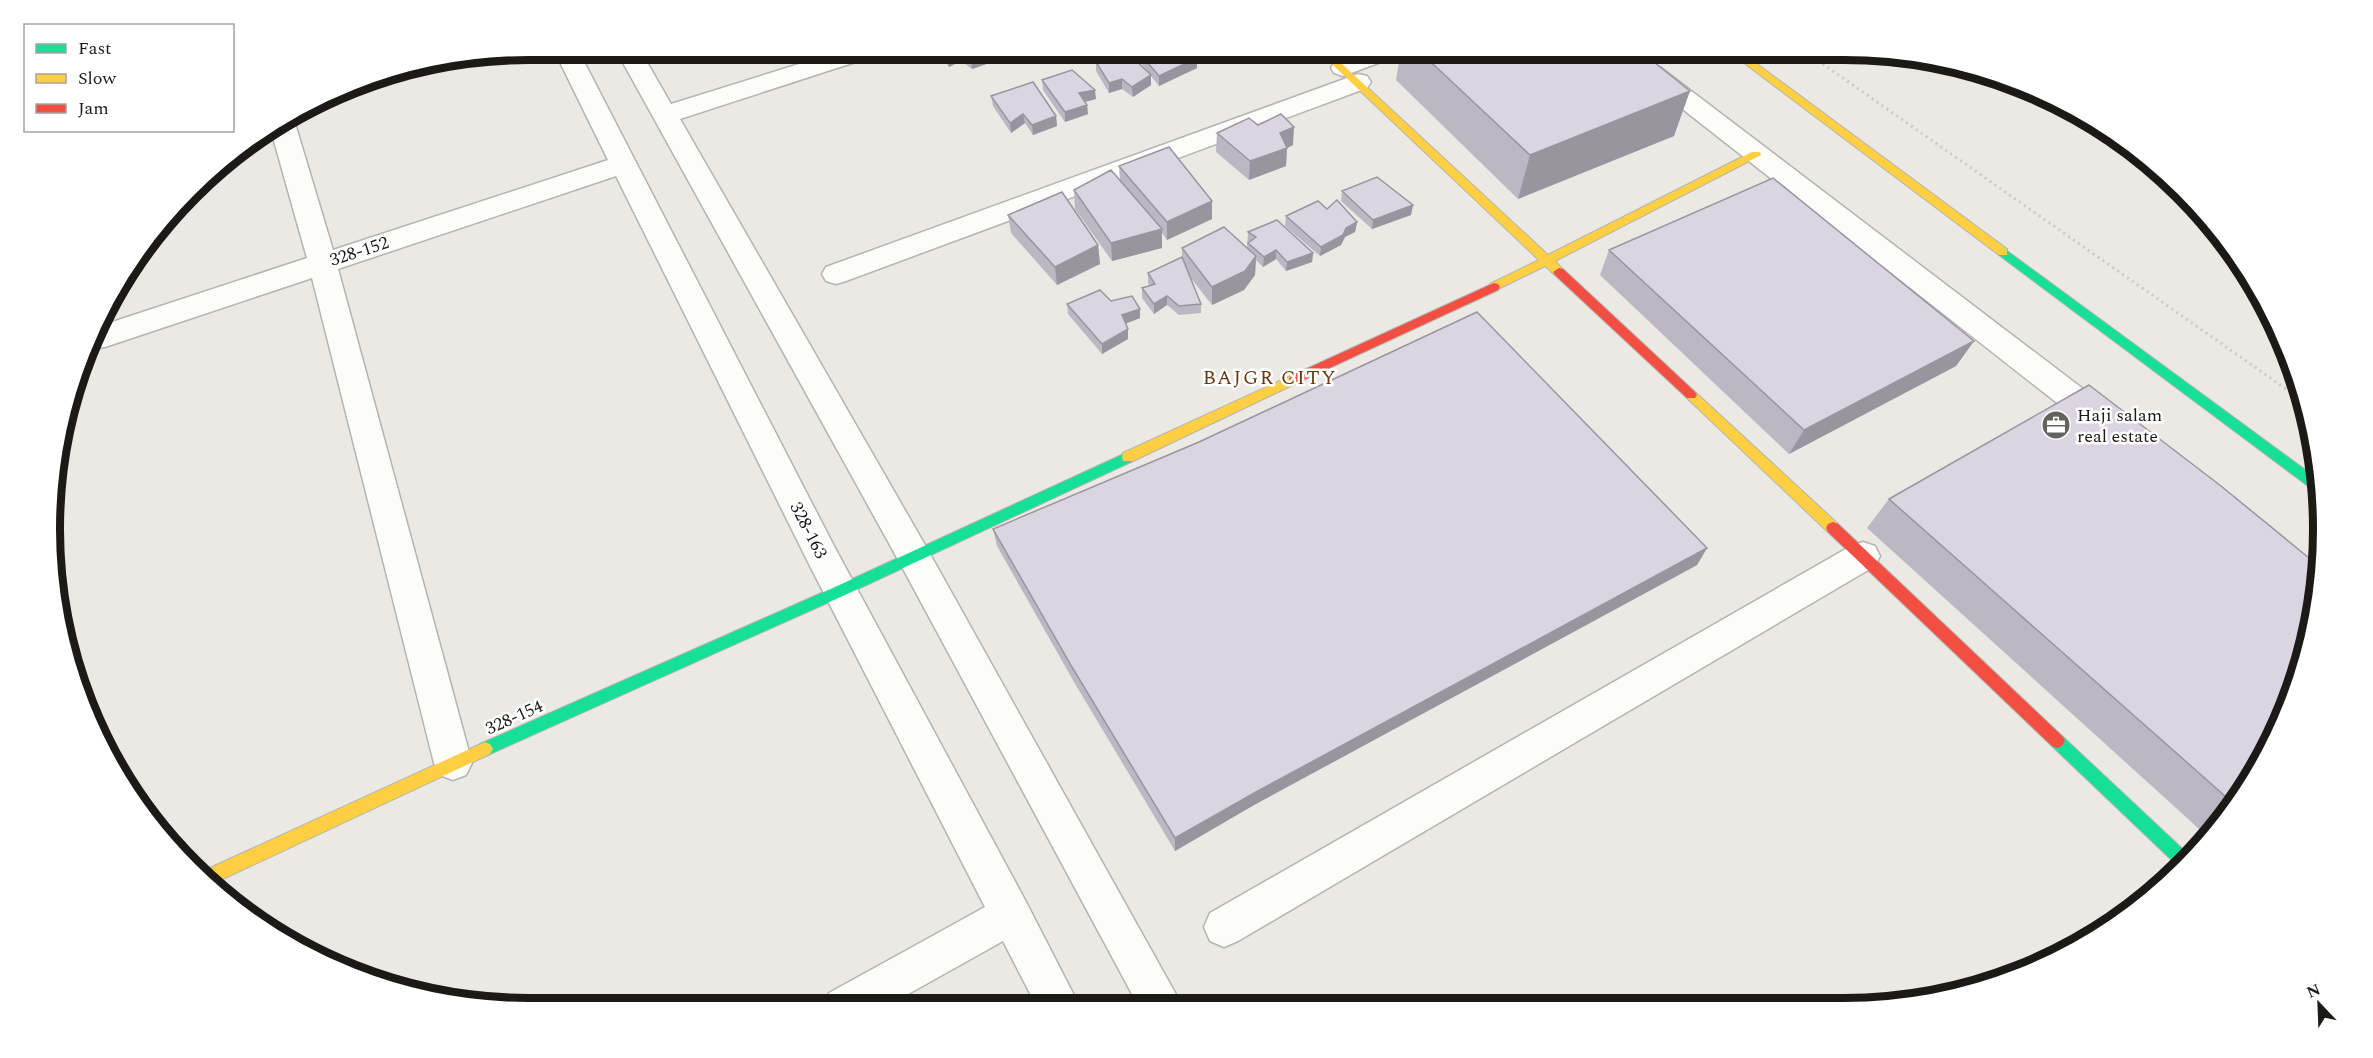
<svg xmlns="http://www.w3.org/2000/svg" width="2373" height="1058" font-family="Spectral,serif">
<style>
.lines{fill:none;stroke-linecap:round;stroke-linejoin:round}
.street-casing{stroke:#b5b4b0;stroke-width:3}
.fast-casing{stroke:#b5b4b0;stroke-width:2}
.slow-casing{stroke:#b5b4b0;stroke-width:2}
.jam-casing{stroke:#b5b4b0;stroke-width:2}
.path{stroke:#cacac7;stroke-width:3;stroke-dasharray:2 4;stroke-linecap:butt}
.street{fill:#fcfcfb;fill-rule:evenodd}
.fast{fill:#16e098;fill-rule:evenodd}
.slow{fill:#ffcf43;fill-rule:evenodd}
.jam{fill:#f24e42;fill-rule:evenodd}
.wall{fill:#bcb7c2}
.shaded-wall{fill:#99959e}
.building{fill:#dbd5e2;stroke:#99959e;stroke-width:1.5}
.labels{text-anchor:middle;stroke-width:5;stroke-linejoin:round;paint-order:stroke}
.street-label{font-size:18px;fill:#1b1a16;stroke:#fff}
.poi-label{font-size:18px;fill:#1b1a16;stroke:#fff;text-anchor:start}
.neighbourhood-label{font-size:20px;letter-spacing:1.5px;fill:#643911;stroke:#fff}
.rim{fill:none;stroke:#1b1a16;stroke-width:8}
</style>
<rect width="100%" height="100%" fill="#eae9e4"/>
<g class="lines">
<g class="street-casing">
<path id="street" d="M 554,50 L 578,50 L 835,548 L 1025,900 L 1080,1007 L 1037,1007 L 1003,941 L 885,1007 L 823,1008 L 829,993 L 985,907 L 811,568 L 616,176 L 338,269 L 472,763 L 466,775 L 453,780 L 440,775 L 434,763 L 312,278 L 105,347 L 91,349 L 100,326 L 307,258 L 270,127 L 289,114 L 294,120 L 333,250 L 608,160 Z
M 616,50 L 640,50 L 671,104 L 844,50 L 880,50 L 877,55 L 680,119 L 925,545 L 1183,1007 L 1139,1007 L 901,565 Z
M 1369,50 L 1403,50 L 1400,55 L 1343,76 L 1334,73 L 1331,68 L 1334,63 Z
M 1652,65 L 1661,68 L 2116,414 L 2121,423 L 2116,432 L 2105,435 L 2094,432 L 1643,78 L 1640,73 L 1643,68 Z
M 1358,74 L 1367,76 L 1371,82 L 1367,88 L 846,281 L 836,284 L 826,281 L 822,274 L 826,267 Z
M 1863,542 L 1875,546 L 1880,556 L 1875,566 L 1238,941 L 1224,947 L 1210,941 L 1204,927 L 1210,913 L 1851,546 Z"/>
</g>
<g class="fast-casing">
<path id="fast" d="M 2029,89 L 2057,101 L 2149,160 L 2173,182 L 2166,182 L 2029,93 Z
M 2003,248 L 2319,480 L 2322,493 L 2316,492 L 1999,255 L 1997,252 Z
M 1128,452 L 1133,453 L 1134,457 L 1133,461 L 845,595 L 490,754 L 485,756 L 480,754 L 477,749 L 480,744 L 835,587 Z
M 2057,734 L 2062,736 L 2190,856 L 2178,866 L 2052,746 L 2049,741 L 2052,736 Z"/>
</g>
<g class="slow-casing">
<path id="slow" d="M 1317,50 L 1327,50 L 1548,255 L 1752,152 L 1760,152 L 1761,155 L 1555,261 L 1565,272 L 1563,275 L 1555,275 L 1545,266 L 1494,291 L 1490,290 L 1488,287 L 1490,284 L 1539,260 Z
M 1727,50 L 1738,50 L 2007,249 L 2007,255 L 1999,255 Z
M 1295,374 L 1301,379 L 1299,382 L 1133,461 L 1123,461 L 1122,457 L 1123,453 Z
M 1691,390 L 1695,392 L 1838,524 L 1840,528 L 1838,532 L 1828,532 L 1687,398 L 1685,395 Z
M 485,742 L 490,744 L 493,749 L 490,754 L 210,885 L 199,873 Z"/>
</g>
<g class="jam-casing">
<path id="jam" d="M 1559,268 L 1563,269 L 1695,392 L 1697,395 L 1695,398 L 1687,398 L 1555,275 L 1553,272 Z
M 1494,283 L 1498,284 L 1500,287 L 1498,290 L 1299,382 L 1291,382 L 1289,379 L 1291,376 Z
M 1833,522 L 1838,524 L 2062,736 L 2065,741 L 2062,746 L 2057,748 L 2052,746 L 1828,532 L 1826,528 L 1828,524 Z"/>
</g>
<path class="path" d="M 1803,50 L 2306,403"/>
<use href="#street" class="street"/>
<use href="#fast" class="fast"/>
<use href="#slow" class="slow"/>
<use href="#jam" class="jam"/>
</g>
<path class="wall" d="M 938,50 L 999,50 L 1001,59 L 972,69 L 961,61 L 949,67 L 938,52 Z
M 1007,50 L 1034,50 L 1013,56 Z
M 1135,50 L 1196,50 L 1197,68 L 1159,86 L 1151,76 L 1151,85 L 1133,97 L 1122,89 L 1109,93 L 1096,71 L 1096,62 L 1151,75 L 1135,56 Z
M 1200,50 L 1249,50 L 1249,52 L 1225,63 L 1219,51 L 1208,57 Z
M 1401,50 L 1639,50 L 1674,136 L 1518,199 L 1396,80 Z
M 1042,80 L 1096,99 L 1085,102 L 1087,105 L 1088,114 L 1065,122 L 1043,90 Z
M 991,96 L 1056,116 L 1057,126 L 1033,135 L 1025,123 L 1011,133 L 993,106 Z
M 1258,125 L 1293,145 L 1287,148 L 1286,166 L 1249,180 L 1216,152 L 1217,133 Z
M 1119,166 L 1212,219 L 1167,240 L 1162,233 L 1162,248 L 1112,261 L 1075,209 L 1074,190 L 1120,181 Z
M 1342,191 L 1413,205 L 1411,215 L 1372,229 L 1341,201 Z
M 1327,209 L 1357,222 L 1355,232 L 1345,237 L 1341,245 L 1320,256 L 1285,226 L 1286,216 Z
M 1008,215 L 1098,245 L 1100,264 L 1057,285 L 1011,233 Z
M 1248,232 L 1313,253 L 1312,262 L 1286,271 L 1276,259 L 1263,267 L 1256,260 L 1255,275 L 1244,290 L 1212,305 L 1190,277 L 1201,304 L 1201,313 L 1179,315 L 1167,305 L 1154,314 L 1142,298 L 1142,288 L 1150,286 L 1148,283 L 1148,273 L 1182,257 L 1182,248 L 1247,248 Z
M 1609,250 L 1974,341 L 1956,366 L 1789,454 L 1600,275 Z
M 1111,301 L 1140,318 L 1125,324 L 1128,329 L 1128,339 L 1102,354 L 1068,314 L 1067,304 Z
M 1889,499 L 2298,683 L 2225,821 L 2208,837 L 1867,528 Z
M 993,529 L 1707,548 L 1697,565 L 1254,805 L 1175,851 L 1074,682 L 997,546 Z"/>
<path class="shaded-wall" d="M 999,50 L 1001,59 L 972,69 L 971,60 Z
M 1012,50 L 1034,50 L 1013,56 Z
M 1208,50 L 1219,50 L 1219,51 L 1208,57 Z
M 1233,50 L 1249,50 L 1249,52 L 1225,63 L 1225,53 Z
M 959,51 L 961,61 L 949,67 L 947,57 Z
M 1197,58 L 1197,68 L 1159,86 L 1159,76 Z
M 1151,75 L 1151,85 L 1133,97 L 1132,87 Z
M 1122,79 L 1122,89 L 1109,93 L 1109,83 Z
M 1095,90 L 1096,99 L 1080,103 L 1079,93 Z
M 1690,91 L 1674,136 L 1518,199 L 1530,155 Z
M 1087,105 L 1088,114 L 1065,122 L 1065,112 Z
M 1023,114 L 1025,123 L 1011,133 L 1010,123 Z
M 1056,116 L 1057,126 L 1033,135 L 1032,125 Z
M 1294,127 L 1293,145 L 1287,148 L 1286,166 L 1249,180 L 1250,161 L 1280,133 Z
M 1212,201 L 1212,219 L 1167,240 L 1167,222 Z
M 1413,205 L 1411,215 L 1372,229 L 1373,220 Z
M 1357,222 L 1355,232 L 1345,237 L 1341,245 L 1320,256 L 1321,247 L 1346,228 Z
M 1162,229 L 1162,248 L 1112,261 L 1111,243 Z
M 1098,245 L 1100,264 L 1057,285 L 1055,267 Z
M 1276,250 L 1276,259 L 1263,267 L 1264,257 Z
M 1313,253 L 1312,262 L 1286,271 L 1287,262 Z
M 1256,256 L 1255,275 L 1244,290 L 1212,305 L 1212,287 Z
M 1167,296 L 1167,305 L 1154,314 L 1154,304 Z
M 1140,309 L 1140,318 L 1122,325 L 1122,315 Z
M 1128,329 L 1128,339 L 1102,354 L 1102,344 Z
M 1974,341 L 1956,366 L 1789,454 L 1804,430 Z
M 1707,548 L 1697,565 L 1254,805 L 1175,851 L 1175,838 L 1256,792 Z"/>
<path class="building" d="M 942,50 L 999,50 L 971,60 L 959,51 L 947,57 Z
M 1137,50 L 1196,50 L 1197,58 L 1159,76 Z
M 1224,50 L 1233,50 L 1225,53 Z
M 1418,50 L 1639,50 L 1690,91 L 1530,155 Z
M 1126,51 L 1151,75 L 1132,87 L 1122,79 L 1109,83 L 1096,62 Z
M 1072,70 L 1095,90 L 1079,93 L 1087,105 L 1065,112 L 1042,80 Z
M 1033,82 L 1056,116 L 1032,125 L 1023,114 L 1010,123 L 991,96 Z
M 1281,114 L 1294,127 L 1280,133 L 1287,148 L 1250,161 L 1217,133 L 1249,118 L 1258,125 Z
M 1169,147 L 1212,201 L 1167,222 L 1119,166 Z
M 1111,170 L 1162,229 L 1111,243 L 1074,190 Z
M 1377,177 L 1413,205 L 1373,220 L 1342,191 Z
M 1773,178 L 1974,341 L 1804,430 L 1609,250 Z
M 1062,192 L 1098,245 L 1055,267 L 1008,215 Z
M 1337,200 L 1357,222 L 1346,228 L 1343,235 L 1321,247 L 1286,216 L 1318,201 L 1327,209 Z
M 1277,220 L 1313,253 L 1287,262 L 1276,250 L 1264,257 L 1248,243 L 1256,237 L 1248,232 Z
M 1224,227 L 1256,256 L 1245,271 L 1212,287 L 1182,248 Z
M 1182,257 L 1201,304 L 1179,306 L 1167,296 L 1154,304 L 1142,288 L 1155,284 L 1148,273 Z
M 1100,290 L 1111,301 L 1132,296 L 1140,309 L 1122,315 L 1128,329 L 1102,344 L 1067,304 Z
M 1477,312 L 1707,548 L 1256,792 L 1175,838 L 1072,667 L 993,529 L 1199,442 Z
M 2089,385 L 2221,486 L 2320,567 L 2319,592 L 2298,683 L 2234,804 L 1889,499 Z"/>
<defs>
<g id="office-disc" transform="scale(1.5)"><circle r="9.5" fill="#63625e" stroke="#fff"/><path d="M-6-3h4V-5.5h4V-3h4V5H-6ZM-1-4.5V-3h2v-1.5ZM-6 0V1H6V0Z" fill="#fff"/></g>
</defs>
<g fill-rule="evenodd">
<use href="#office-disc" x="2056" y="425"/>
</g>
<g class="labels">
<g class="street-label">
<text transform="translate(359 251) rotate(-18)" y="6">328-152</text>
<text transform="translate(809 530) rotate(63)" y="6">328-163</text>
<text transform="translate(514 717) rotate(-24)" y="6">328-154</text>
</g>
<g class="poi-label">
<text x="2077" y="421">Haji salam<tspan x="2077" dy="21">real estate</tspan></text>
</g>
<g class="neighbourhood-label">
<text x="1270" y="384">BAJGR CITY</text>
</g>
</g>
<path d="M0 0H2373V1058H0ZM529 60H1844A469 469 0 0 1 2313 529V529A469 469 0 0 1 1844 998H529A469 469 0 0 1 60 529V529A469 469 0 0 1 529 60Z" fill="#fff" fill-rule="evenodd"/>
<path class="rim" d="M529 60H1844A469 469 0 0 1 2313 529V529A469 469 0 0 1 1844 998H529A469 469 0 0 1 60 529V529A469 469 0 0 1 529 60Z"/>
<rect x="24" y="24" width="210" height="108" fill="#ffffff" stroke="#a4a3a2" stroke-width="1.5"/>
<rect x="36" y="44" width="30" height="9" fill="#16e098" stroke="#a4a3a2" stroke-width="1.5"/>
<text x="78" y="54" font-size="18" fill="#1b1a16">Fast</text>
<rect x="36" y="74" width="30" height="9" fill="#ffcf43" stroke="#a4a3a2" stroke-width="1.5"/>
<text x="78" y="84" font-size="18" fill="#1b1a16">Slow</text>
<rect x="36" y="104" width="30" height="9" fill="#f24e42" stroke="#a4a3a2" stroke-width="1.5"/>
<text x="78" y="114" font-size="18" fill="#1b1a16">Jam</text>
<g transform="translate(2319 1004) rotate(337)" stroke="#ffffff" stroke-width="4.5" paint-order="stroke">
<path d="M0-4.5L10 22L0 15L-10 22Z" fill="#1b1a16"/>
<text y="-9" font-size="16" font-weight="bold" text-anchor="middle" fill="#1b1a16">N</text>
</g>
</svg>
